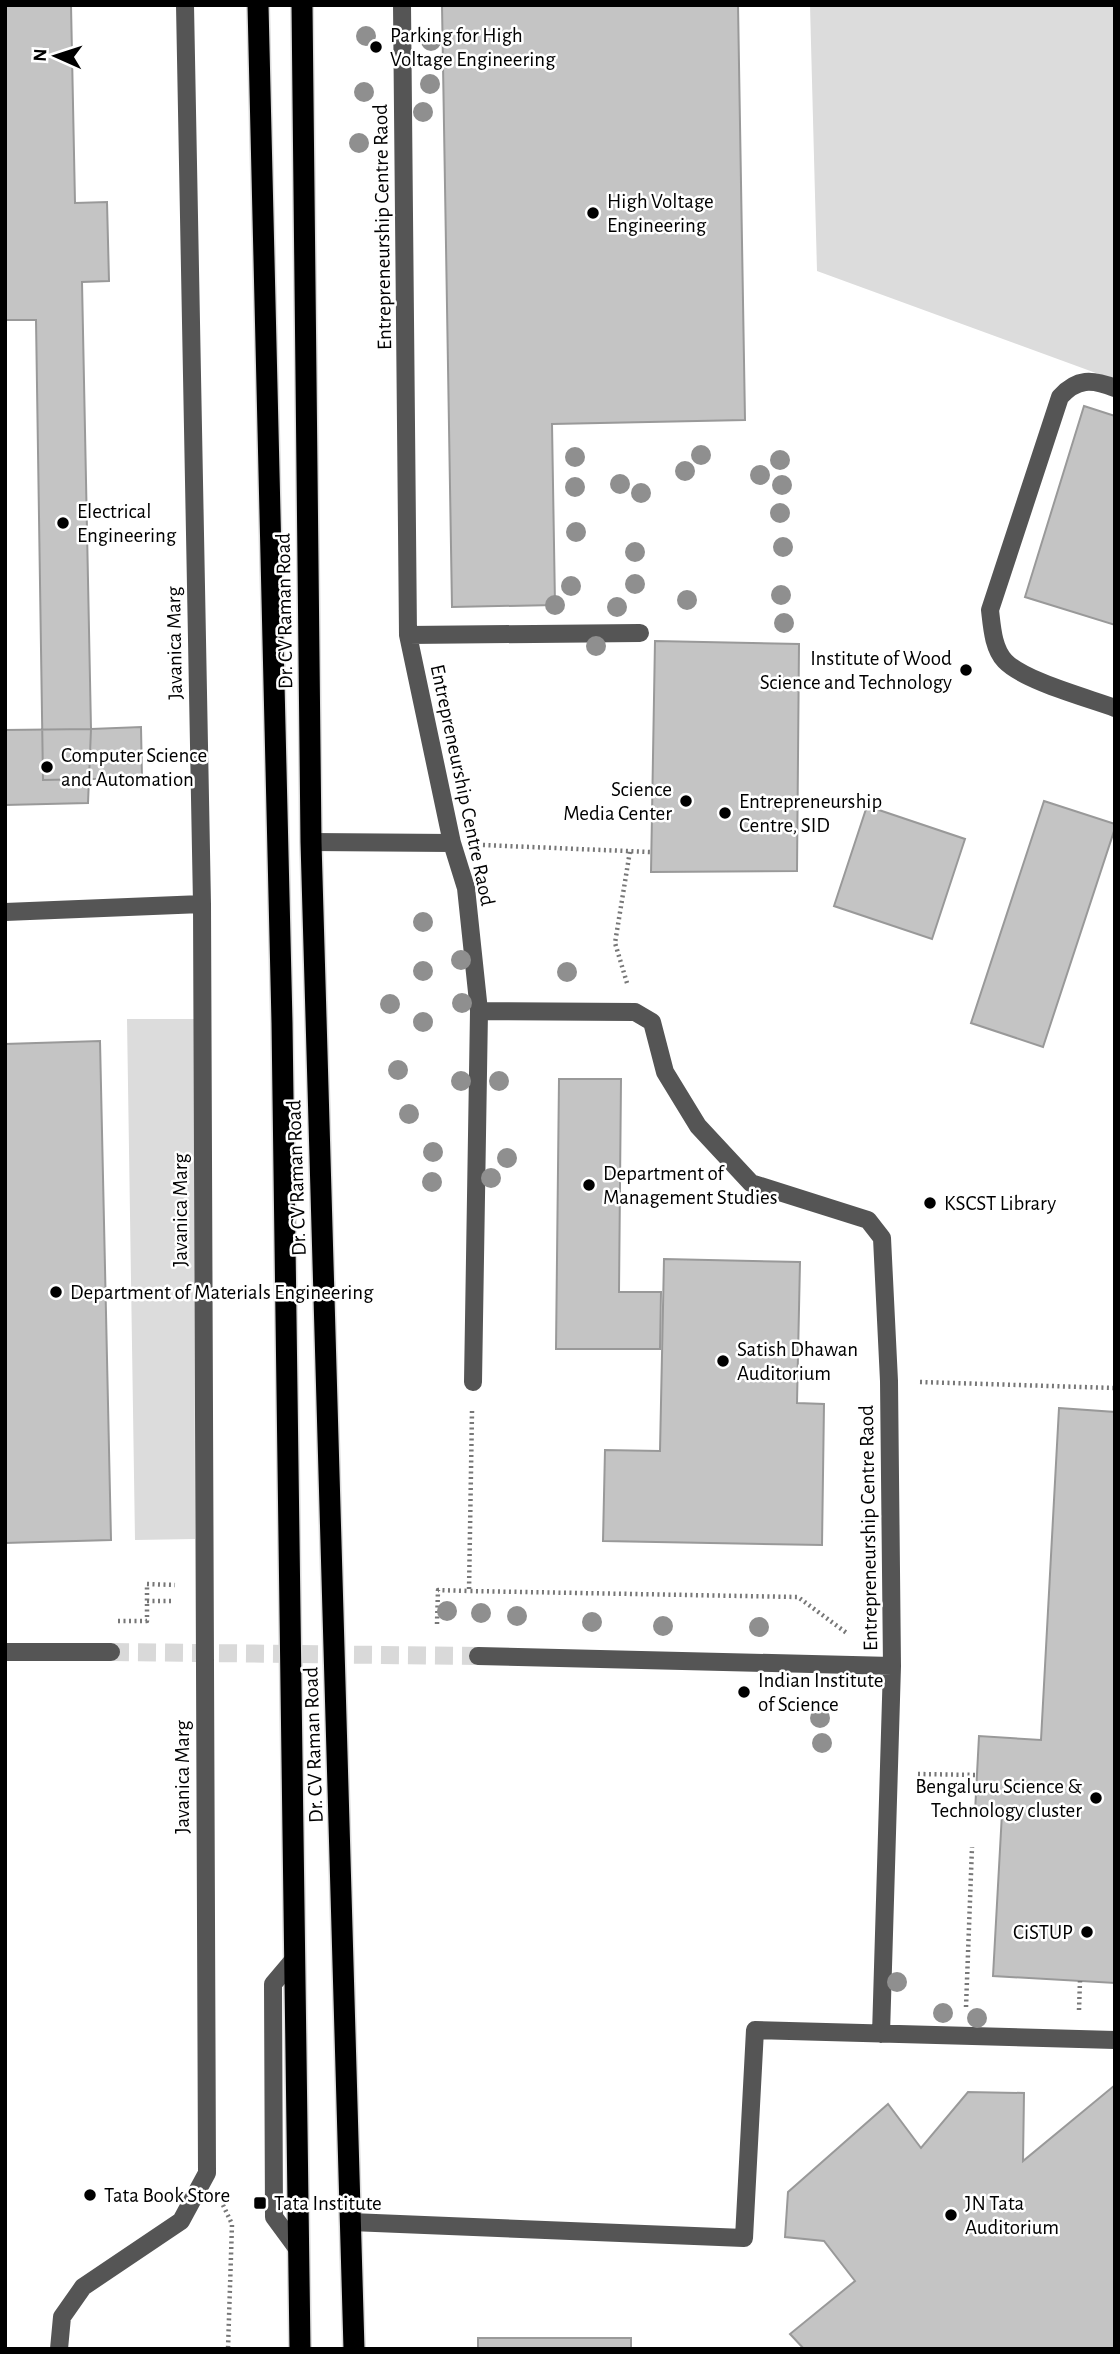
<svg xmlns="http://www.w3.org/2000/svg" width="1120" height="2354" font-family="'Alegreya Sans',sans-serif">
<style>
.green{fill:#dcdcdc}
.building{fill:#c4c4c4;stroke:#999;stroke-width:2}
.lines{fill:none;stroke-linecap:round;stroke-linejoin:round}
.minor-tunnel{stroke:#d9d9d9;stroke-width:18;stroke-dasharray:18 9;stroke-linecap:butt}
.highway-casing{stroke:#dbdbdb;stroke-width:24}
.path{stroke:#777;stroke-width:4.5;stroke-dasharray:2 3.5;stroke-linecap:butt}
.minor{stroke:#555;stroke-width:18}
.highway{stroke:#000;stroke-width:21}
.tree{fill:#8f8f8f}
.poi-dot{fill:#000;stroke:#fff;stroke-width:2.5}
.labels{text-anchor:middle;stroke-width:5;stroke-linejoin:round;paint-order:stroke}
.poi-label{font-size:21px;fill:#000;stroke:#fff;text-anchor:start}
.street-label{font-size:21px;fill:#000;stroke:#fff}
</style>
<rect width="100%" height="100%" fill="#fff"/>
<path class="green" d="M 810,5 L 1115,5 L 1115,380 L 817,271 Z
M 127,1019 L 194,1019 L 195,1539 L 135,1540 Z"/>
<path class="building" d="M 5,5 L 71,5 L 75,203 L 107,202 L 109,281 L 82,282 L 91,729 L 141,727 L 142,778 L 43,780 L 36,320 L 5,320 Z
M 442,5 L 738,5 L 745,420 L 552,424 L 555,605 L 452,607 Z
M 1084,406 L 1115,416 L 1115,625 L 1025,597 Z
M 655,641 L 799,644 L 797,871 L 651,872 Z
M 91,729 L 88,803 L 5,805 L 5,730 Z
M 1044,801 L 1115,824 L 1115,828 L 1043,1047 L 971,1023 Z
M 867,806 L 965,839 L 932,939 L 834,906 Z
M 100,1041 L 111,1540 L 5,1543 L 5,1044 Z
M 559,1079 L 621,1079 L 619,1292 L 661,1292 L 660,1349 L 556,1349 Z
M 664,1259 L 800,1262 L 797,1403 L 824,1404 L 822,1545 L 603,1541 L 605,1450 L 660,1451 Z
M 1059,1408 L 1115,1412 L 1115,1983 L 993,1976 L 1002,1813 L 975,1812 L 979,1736 L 1041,1740 Z
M 1115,2085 L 1115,2349 L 804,2349 L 790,2334 L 855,2281 L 824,2241 L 785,2237 L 788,2192 L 888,2104 L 921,2148 L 968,2092 L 1024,2093 L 1023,2161 Z
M 478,2338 L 631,2338 L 631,2349 L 478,2349 Z"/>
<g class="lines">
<path class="minor-tunnel" d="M 111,1652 L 478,1656"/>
<g class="highway-casing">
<path id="highway" d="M 258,5 L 282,1023 L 300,2349
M 302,5 L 311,842 L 354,2349"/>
</g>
<path class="path" d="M 483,845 L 650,852
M 627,983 L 615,943 L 630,851
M 920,1382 L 1115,1388
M 472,1411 L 469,1591 L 798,1597 L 848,1634
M 147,1601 L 174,1601
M 118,1621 L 147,1621 L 147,1584 L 175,1585
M 437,1624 L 438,1590 L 469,1591
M 918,1774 L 977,1775
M 966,2007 L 972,1847
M 1079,2010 L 1080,1981
M 223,2205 L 232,2224 L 228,2349"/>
<path class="minor" d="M 402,5 L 408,635 L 452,843 L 466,888 L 479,1011 L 473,1382
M 1115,388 C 1092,379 1077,378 1060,397 L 990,610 C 992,627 993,648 1005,661 C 1024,681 1088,698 1115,708
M 408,635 L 640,633
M 311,842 L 452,843
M 5,912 L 202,904
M 479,1011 L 635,1012 L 652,1022 L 665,1072 L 698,1126 L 751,1183 L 868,1220 L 882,1238 L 889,1381 L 892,1666 L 881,2034
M 5,1652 L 111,1652
M 478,1656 L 892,1666
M 295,1958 L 273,1984 L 274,2217 L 299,2251
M 351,2222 L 744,2238 L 755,2030 L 1115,2040
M 59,2349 L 62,2317 L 83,2287 L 181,2221 L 207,2173 L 202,904 L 185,5"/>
<use href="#highway" class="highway"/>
</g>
<g class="tree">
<circle cx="366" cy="36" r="10"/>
<circle cx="431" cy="41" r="10"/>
<circle cx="430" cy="84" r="10"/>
<circle cx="364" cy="92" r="10"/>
<circle cx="423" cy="112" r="10"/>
<circle cx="359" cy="143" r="10"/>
<circle cx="701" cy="455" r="10"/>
<circle cx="575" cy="457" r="10"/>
<circle cx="780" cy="460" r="10"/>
<circle cx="685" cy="471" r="10"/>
<circle cx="760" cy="475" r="10"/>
<circle cx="620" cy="484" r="10"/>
<circle cx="782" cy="485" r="10"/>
<circle cx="575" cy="487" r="10"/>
<circle cx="641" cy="493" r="10"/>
<circle cx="780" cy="513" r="10"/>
<circle cx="576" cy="532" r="10"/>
<circle cx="783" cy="547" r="10"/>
<circle cx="635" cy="552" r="10"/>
<circle cx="635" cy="584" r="10"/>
<circle cx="571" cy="586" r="10"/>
<circle cx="781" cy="595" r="10"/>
<circle cx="687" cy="600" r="10"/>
<circle cx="555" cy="605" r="10"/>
<circle cx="617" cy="607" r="10"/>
<circle cx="784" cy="623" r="10"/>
<circle cx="596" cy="646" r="10"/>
<circle cx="423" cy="922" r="10"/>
<circle cx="461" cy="960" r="10"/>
<circle cx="423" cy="971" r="10"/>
<circle cx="567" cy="972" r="10"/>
<circle cx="462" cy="1003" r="10"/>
<circle cx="390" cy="1004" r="10"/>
<circle cx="423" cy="1022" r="10"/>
<circle cx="398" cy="1070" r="10"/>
<circle cx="461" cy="1081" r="10"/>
<circle cx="499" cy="1081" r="10"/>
<circle cx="409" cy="1114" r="10"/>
<circle cx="433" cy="1152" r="10"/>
<circle cx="507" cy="1158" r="10"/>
<circle cx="491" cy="1178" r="10"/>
<circle cx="432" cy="1182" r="10"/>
<circle cx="447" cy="1611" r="10"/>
<circle cx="481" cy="1613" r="10"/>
<circle cx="517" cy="1616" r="10"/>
<circle cx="592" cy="1622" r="10"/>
<circle cx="663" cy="1626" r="10"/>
<circle cx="759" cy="1627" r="10"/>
<circle cx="820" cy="1718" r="10"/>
<circle cx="822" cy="1743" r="10"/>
<circle cx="897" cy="1982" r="10"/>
<circle cx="943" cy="2013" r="10"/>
<circle cx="977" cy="2018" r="10"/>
</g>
<g class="poi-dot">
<circle cx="376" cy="47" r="7"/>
<circle cx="593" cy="213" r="7"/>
<circle cx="63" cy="523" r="7"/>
<circle cx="966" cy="670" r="7"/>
<circle cx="47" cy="767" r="7"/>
<circle cx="686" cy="801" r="7"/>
<circle cx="725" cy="813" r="7"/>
<circle cx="589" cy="1185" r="7"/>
<circle cx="930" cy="1203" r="7"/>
<circle cx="56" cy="1292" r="7"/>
<circle cx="723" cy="1361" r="7"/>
<circle cx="744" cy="1692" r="7"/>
<circle cx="1096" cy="1798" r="7"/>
<circle cx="1087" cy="1932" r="7"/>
<circle cx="90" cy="2195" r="7"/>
<rect x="253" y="2196" width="14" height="14" rx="3.5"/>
<circle cx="951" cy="2215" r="7"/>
</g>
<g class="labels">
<g class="poi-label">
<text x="390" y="42">Parking for High<tspan x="390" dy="24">Voltage Engineering</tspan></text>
<text x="607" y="208">High Voltage<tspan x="607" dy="24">Engineering</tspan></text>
<text x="77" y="518">Electrical<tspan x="77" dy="24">Engineering</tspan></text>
<text x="952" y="665" text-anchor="end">Institute of Wood<tspan x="952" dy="24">Science and Technology</tspan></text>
<text x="61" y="762">Computer Science<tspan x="61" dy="24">and Automation</tspan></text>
<text x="672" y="796" text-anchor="end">Science<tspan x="672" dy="24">Media Center</tspan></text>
<text x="739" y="808">Entrepreneurship<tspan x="739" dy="24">Centre, SID</tspan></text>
<text x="603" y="1180">Department of<tspan x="603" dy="24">Management Studies</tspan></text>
<text x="944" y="1210">KSCST Library</text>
<text x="70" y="1299">Department of Materials Engineering</text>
<text x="737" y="1356">Satish Dhawan<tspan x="737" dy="24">Auditorium</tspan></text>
<text x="758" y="1687">Indian Institute<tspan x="758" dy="24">of Science</tspan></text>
<text x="1082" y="1793" text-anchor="end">Bengaluru Science &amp;<tspan x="1082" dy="24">Technology cluster</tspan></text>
<text x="1073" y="1939" text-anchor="end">CiSTUP</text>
<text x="104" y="2202">Tata Book Store</text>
<text x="274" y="2210">Tata Institute</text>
<text x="965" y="2210">JN Tata<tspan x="965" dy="24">Auditorium</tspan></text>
</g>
<g class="street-label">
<text transform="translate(382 227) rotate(-91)" y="7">Entrepreneurship Centre Raod</text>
<text transform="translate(284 611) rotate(-91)" y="7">Dr. CV Raman Road</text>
<text transform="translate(174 643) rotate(-91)" y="7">Javanica Marg</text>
<text transform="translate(463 785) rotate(78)" y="7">Entrepreneurship Centre Raod</text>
<text transform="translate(296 1178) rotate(-92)" y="7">Dr. CV Raman Road</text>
<text transform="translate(180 1210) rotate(-90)" y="7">Javanica Marg</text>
<text transform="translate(868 1528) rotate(-91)" y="7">Entrepreneurship Centre Raod</text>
<text transform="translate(313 1745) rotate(-92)" y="7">Dr. CV Raman Road</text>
<text transform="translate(182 1777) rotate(-90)" y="7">Javanica Marg</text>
</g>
</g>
<rect width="1120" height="2354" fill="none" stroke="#000000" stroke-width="14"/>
<g transform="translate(56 56) rotate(273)" stroke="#ffffff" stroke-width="5" paint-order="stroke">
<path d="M0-5L12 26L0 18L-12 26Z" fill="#000000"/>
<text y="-10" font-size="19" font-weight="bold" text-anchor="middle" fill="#000000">N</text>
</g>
</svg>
